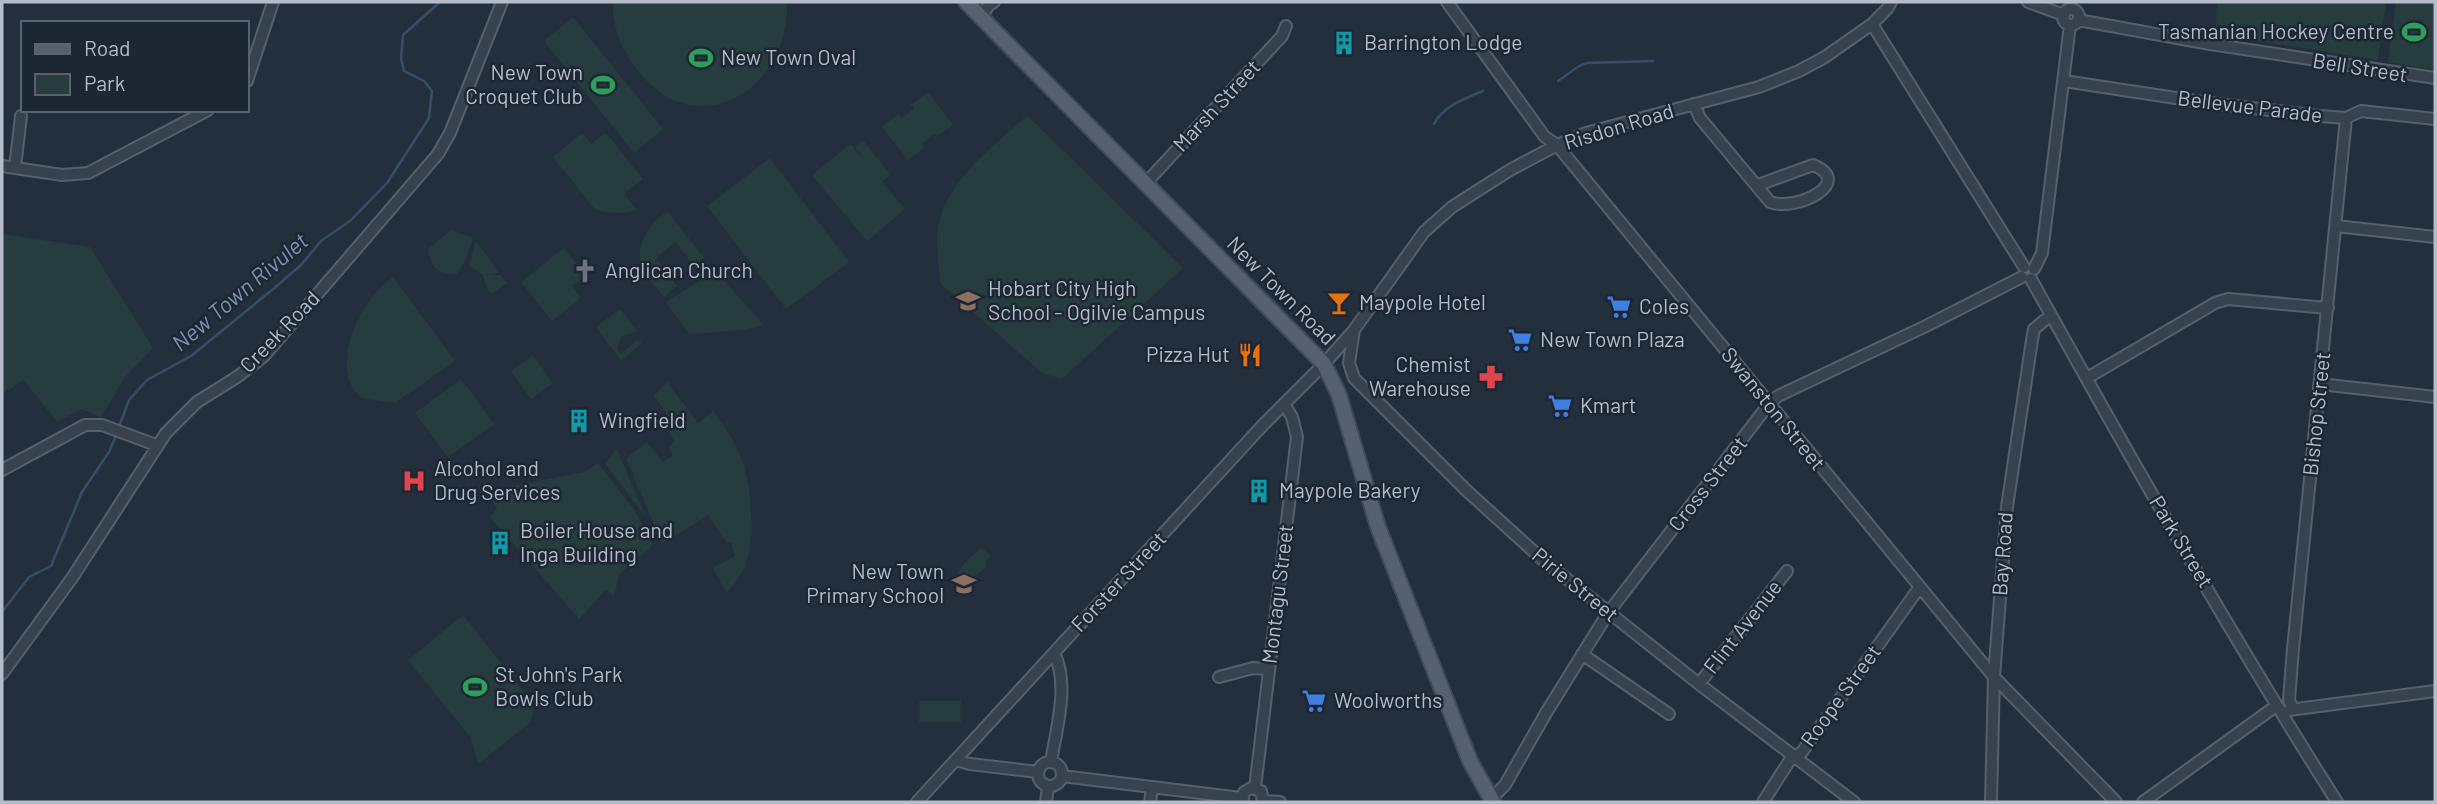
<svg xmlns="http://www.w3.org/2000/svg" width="2437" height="804" font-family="Barlow,sans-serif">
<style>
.green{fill:#263c3f}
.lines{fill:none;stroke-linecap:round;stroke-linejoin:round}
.stream{stroke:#394c67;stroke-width:2.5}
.minor-casing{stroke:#565f6c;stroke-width:14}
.major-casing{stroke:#414a57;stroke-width:18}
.minor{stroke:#38414e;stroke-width:10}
.major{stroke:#56606e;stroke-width:14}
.labels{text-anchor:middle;stroke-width:5;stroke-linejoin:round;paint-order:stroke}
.poi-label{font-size:21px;fill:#b4bcc9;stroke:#1d2633;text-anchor:start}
.street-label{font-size:21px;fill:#b4bcc9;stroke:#1d2633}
.water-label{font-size:23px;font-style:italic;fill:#7c92b1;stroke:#1d2633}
</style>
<rect width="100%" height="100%" fill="#242f3e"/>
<path class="green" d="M 613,2 L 787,2 C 791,88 695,150 635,67 C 621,48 612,26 613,2 Z
M 2218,2 L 2386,2 L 2378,60 L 2215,34 Z
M 2396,2 L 2435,2 L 2435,70 L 2388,62 Z
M 573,17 L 663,129 L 634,153 L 544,41 Z
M 928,92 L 953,125 L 936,137 L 934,134 L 922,144 L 924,148 L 908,160 L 882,127 L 898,114 L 902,118 L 914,108 L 911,105 Z
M 1027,115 L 1183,268 L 1062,379 L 1042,373 L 940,283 C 939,263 934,238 940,218 C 953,175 996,145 1027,115 Z
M 582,133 L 591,144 L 606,133 L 643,179 L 624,194 L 637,210 C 625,214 605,214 594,208 L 553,157 Z
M 863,140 L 890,175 L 882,182 L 905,209 L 867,241 L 812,175 L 850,144 L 864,159 L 855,147 Z
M 770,158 L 849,262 L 786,309 L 707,206 Z
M 668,212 L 704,258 L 694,265 L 675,242 L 656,258 L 677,286 L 664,297 C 657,288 648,279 643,269 C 632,251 650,219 668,212 Z
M 451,230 L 473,238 L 466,259 L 457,274 C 439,276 430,267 428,249 Z
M 2,234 L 90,247 L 153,348 L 125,377 L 101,417 L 81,409 L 57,422 L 24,380 L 2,394 Z
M 476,241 L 499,273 L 485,275 L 501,275 L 507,283 L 492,294 L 487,289 L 483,275 L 469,266 Z
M 564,248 L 586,276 L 572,286 L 581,298 L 552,321 L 521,282 Z
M 715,271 L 764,325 L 743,330 L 689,334 L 666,302 Z
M 393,277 L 455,361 L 395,403 L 361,398 C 357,393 350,386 349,380 C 339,344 364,298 393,277 Z
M 620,309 L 637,331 L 621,337 L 617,348 L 620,354 L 638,340 L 642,343 L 621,361 L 596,327 Z
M 533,355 L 553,383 L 531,399 L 511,371 Z
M 461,379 L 494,424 L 448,457 L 415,413 Z
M 667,382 L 698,423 L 713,411 C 743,449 752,479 751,528 C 751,540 750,554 745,566 C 741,576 733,585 727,593 L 713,568 L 735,556 L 731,542 L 727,543 L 708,515 L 662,544 L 626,458 L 647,442 L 663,462 L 673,456 L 668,447 L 675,441 L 669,433 L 674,425 L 654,395 Z
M 617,449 L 646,518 L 605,463 Z
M 598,463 L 635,511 L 653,545 L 619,575 L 614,597 L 606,590 L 579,619 L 490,517 L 497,509 L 486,491 L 585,472 Z
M 982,548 L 991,556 L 986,561 L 986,567 L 964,586 L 965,592 L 960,593 L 954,585 C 960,565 966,561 982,548 Z
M 463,615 L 534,705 L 531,722 L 478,764 L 471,738 L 408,660 Z
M 919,701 L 961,701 L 961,722 L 919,722 Z"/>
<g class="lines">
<path class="stream" d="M 1558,81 L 1579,66 L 1587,63 L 1653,61
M 1434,124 C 1443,106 1466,98 1483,91
M 119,427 L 129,400 L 147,380 L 191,356 L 272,290 L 301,265 L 321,241 L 350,221 L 387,183 L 429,118 L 432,91 L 424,81 L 404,71 L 401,59 L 403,35 L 440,2
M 2,612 L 29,577 L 51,566 L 82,492 L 109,452 L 117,433"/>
<g class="minor-casing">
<path id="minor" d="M 1447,2 L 1545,137 L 1557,145 L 1994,677 L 2116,802
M 2028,2 L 2064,15
M2063 17a8 8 0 1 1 16 0a8 8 0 1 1-16 0Z
M 981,17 L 989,5 L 994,2
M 2078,20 L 2210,44 L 2435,78
M 1872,24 L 2024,267
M 247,81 L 273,2
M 2064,81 L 2202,102 L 2320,116 L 2346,118 L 2361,111 L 2435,119
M 1694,104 L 1700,118 L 1770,202 C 1795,212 1856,183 1813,165 L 1758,185
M 2,166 L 62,175 L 88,173 L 208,110
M 15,168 L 21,116
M 1145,184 L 1282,36 L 1286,26
M 2336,226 L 2435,237
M 2034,269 L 2042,253 L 2070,25
M 2031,279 C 2129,456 2229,632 2337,802
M 1354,330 L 1349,363 L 1354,378 L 1466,490 L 1543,560 L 1699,684 L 1854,802
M 2087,378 L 2215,303 L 2228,299 L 2328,308
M 2320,384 L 2435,397
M 2,470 L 85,425 L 102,425 L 156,445
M 1582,654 L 1669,714
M 2,674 L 72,578 L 166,433 L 197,402 L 237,377 L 264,356 L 438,154 L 450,133 L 502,2
M 1219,677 L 1253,668 L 1268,669
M 1699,684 L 1787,571
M 2293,709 L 2289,700 L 2293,649 L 2346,118
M 2289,710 L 2435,691
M 956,760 L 970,764 L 1038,772
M1038 774a12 12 0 1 1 24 0a12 12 0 1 1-24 0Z
M 1051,762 C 1056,730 1070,684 1054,653
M 1062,776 L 1241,798
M 1255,788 L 1297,437 L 1292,417 L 1284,404
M 1491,799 L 1505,785 L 1546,713 L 1608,613 L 1769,404 L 1778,396 L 1926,326 L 2022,277
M 1264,801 L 1280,802
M 917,802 L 1262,426 L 1324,364 L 1354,330 L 1424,232 L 1452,207 L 1510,170 L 1557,145 L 1586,133 L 1759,87 L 1799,71 L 1825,57 L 1872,24 L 1887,9 L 1891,2
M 1046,802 L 1048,786
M 1150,802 L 1152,788
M 1242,802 L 1244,792 L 1251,788 L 1261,791 L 1263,802
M 1763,802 L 1790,760 L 1802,752 L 1919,588
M 1991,802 L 1994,677 L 2007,507 L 2032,340 L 2034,329 L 2051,315
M 2143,802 L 2276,706"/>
</g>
<g class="major-casing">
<path id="major" d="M 966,2 L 1324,364 L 1339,395 L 1378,527 L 1470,761 L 1493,802"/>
</g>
<use href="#minor" class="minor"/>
<use href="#major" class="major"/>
</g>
<defs>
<g id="stadium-bare" transform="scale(1.89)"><path d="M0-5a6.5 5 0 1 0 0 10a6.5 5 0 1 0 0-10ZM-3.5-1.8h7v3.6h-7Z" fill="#2e9e5b" stroke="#1d2633" stroke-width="2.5" paint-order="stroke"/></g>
<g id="building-bare" transform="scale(1.89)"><path d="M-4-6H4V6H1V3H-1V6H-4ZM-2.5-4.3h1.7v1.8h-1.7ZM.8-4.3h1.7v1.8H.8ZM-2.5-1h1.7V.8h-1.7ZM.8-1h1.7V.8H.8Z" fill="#0f9aa8" stroke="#1d2633" stroke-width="2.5" paint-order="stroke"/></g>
<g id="church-bare" transform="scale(1.89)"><path d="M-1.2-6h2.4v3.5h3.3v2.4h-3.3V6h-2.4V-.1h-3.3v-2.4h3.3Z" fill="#6b7280" stroke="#1d2633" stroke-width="2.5" paint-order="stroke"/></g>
<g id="school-bare" transform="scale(1.89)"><path d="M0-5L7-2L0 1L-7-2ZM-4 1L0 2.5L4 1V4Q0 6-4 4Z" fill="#8d6e63" stroke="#1d2633" stroke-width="2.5" paint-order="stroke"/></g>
<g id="bar-bare" transform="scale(1.89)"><path d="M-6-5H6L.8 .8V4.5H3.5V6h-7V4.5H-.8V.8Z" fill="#e8710a" stroke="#1d2633" stroke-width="2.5" paint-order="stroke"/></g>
<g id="supermarket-bare" transform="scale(1.89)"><path d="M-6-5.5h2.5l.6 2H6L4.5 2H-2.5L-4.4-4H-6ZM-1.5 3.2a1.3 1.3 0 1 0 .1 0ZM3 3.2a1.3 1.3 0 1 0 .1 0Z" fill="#3f7fe0" stroke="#1d2633" stroke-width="2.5" paint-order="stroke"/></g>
<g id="restaurant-bare" transform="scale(1.89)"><path d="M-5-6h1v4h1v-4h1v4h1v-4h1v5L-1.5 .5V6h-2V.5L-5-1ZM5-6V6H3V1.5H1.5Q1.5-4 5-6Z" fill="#e8710a" stroke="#1d2633" stroke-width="2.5" paint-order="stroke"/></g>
<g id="pharmacy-bare" transform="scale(1.89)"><path d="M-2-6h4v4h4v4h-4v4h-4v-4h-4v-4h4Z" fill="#e0444e" stroke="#1d2633" stroke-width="2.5" paint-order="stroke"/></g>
<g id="hospital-bare" transform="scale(1.89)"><path d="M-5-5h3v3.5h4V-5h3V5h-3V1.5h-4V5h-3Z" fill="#e0444e" stroke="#1d2633" stroke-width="2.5" paint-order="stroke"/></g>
</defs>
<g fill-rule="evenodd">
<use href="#stadium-bare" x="2414" y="32"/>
<use href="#building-bare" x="1344" y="43"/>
<use href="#stadium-bare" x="701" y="58"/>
<use href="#stadium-bare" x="603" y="85"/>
<use href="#church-bare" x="585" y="271"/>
<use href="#school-bare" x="968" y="301"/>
<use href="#bar-bare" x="1339" y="303"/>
<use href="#supermarket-bare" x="1619" y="307"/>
<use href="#supermarket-bare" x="1520" y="340"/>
<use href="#restaurant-bare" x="1250" y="355"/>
<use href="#pharmacy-bare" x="1491" y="377"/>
<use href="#supermarket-bare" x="1560" y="406"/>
<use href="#building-bare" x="579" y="421"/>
<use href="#hospital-bare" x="414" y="481"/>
<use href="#building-bare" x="1259" y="491"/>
<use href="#building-bare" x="500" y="543"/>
<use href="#school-bare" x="964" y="584"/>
<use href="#stadium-bare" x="475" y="687"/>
<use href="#supermarket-bare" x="1314" y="701"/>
</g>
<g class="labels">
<g class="poi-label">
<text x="2394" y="39" text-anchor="end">Tasmanian Hockey Centre</text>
<text x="1364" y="50">Barrington Lodge</text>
<text x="721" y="65">New Town Oval</text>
<text x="583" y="80" text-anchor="end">New Town<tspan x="583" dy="24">Croquet Club</tspan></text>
<text x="605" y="278">Anglican Church</text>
<text x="988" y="296">Hobart City High<tspan x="988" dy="24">School - Ogilvie Campus</tspan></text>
<text x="1359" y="310">Maypole Hotel</text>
<text x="1639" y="314">Coles</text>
<text x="1540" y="347">New Town Plaza</text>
<text x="1230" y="362" text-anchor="end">Pizza Hut</text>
<text x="1471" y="372" text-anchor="end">Chemist<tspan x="1471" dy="24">Warehouse</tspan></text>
<text x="1580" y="413">Kmart</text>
<text x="599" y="428">Wingfield</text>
<text x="434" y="476">Alcohol and<tspan x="434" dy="24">Drug Services</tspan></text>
<text x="1279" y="498">Maypole Bakery</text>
<text x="520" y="538">Boiler House and<tspan x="520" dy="24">Inga Building</tspan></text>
<text x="944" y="579" text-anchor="end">New Town<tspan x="944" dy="24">Primary School</tspan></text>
<text x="495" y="682">St John's Park<tspan x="495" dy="24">Bowls Club</tspan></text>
<text x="1334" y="708">Woolworths</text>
</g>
<g class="street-label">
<text transform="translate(2360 68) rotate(9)" y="7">Bell Street</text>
<text transform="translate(1217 106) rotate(-47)" y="7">Marsh Street</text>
<text transform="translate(2250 107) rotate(7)" y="7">Bellevue Parade</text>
<text transform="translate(1619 127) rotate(-17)" y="7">Risdon Road</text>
<text transform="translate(1281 291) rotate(45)" y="7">New Town Road</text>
<text transform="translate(280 332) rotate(-46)" y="7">Creek Road</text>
<text transform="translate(1773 409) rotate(51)" y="7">Swanston Street</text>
<text transform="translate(2317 414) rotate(-84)" y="7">Bishop Street</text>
<text transform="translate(1708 484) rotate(-52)" y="7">Cross Street</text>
<text transform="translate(2181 542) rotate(59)" y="7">Park Street</text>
<text transform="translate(2003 554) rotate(-86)" y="7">Bay Road</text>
<text transform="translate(1119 582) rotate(-47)" y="7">Forster Street</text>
<text transform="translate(1575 585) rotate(39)" y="7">Pirie Street</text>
<text transform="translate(1278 594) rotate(-83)" y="7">Montagu Street</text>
<text transform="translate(1743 627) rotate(-52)" y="7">Flint Avenue</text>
<text transform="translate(1841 696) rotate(-54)" y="7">Roope Street</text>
</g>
<g class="water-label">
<text transform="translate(240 292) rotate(-40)" y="8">New Town Rivulet</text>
</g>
</g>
<rect width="2437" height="804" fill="none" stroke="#b4bcc9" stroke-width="7"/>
<rect x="21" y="21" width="228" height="91" fill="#1d2633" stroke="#59626f" stroke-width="2"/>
<rect x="35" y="44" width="35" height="10" fill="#56606e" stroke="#59626f" stroke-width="2"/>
<text x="84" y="56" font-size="21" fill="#b4bcc9">Road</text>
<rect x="35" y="74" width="35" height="21" fill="#263c3f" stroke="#59626f" stroke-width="2"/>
<text x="84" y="91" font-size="21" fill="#b4bcc9">Park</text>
</svg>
